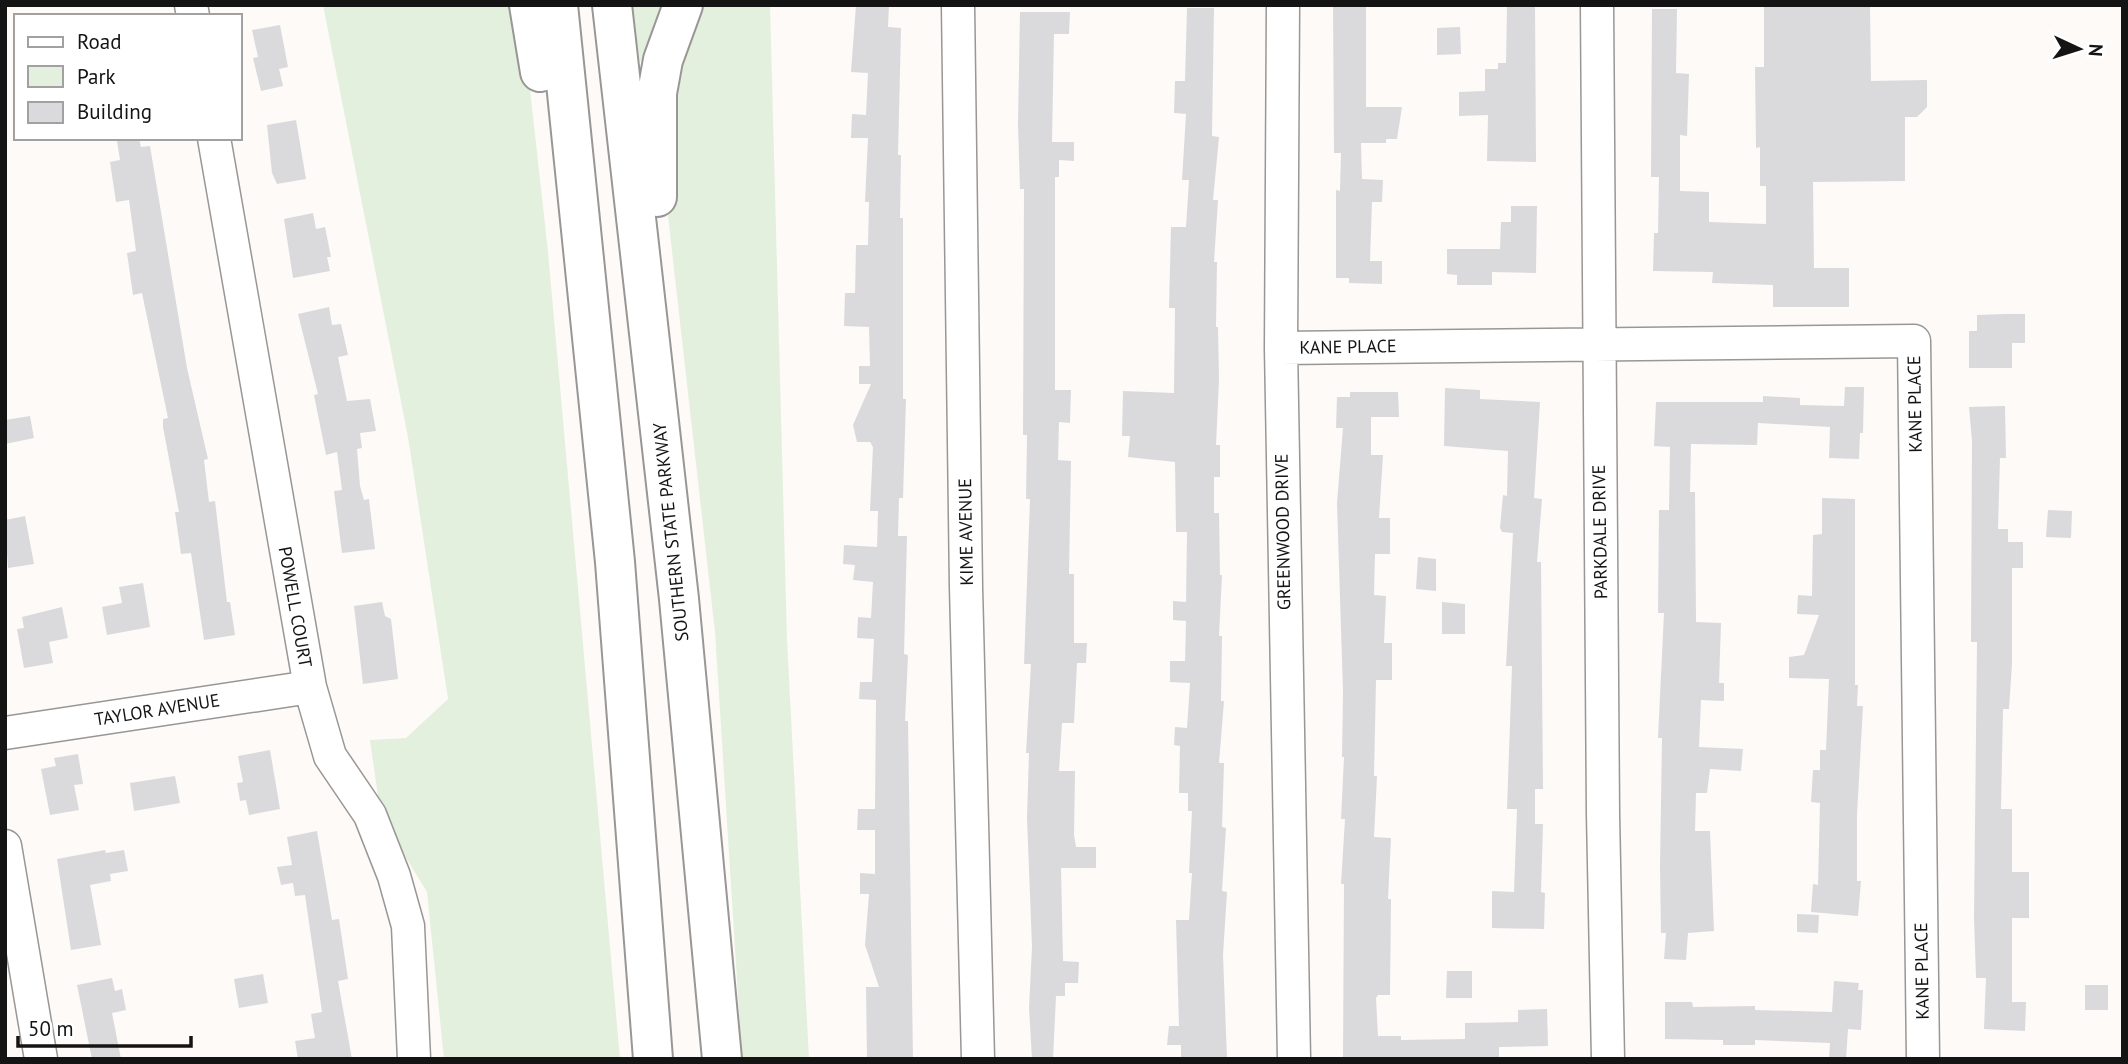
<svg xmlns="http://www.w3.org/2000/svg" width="2128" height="1064" font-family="'PT Sans',sans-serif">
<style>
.green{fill:#e3f0dd}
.building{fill:#dadadd}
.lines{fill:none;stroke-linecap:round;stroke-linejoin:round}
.minor-casing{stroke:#999795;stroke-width:35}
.highway-casing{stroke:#999795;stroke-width:42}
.minor{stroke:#fff;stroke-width:32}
.highway{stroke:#fff;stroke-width:38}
.labels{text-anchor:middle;stroke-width:5;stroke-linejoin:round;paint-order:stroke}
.street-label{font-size:18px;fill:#151414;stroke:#fff}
</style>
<rect width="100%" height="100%" fill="#fdfaf8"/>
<path class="green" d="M 323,5 L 514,5 L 526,54 L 548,252 L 620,1059 L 444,1059 L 427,892 L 381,817 L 370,740 L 406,738 L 448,699 L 408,437 Z
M 629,5 L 667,5 L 649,62 L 640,61 Z
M 696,5 L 770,5 L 787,640 L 809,1059 L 742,1059 L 715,632 L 660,145 Z"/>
<path class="building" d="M 856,5 L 889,5 L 888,27 L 901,28 L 898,155 L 901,155 L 900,218 L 903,218 L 903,399 L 906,399 L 903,498 L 899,498 L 898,536 L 907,536 L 904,654 L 908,655 L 905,721 L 908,721 L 913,1059 L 867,1059 L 866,987 L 879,987 L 865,945 L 869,894 L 860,894 L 860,873 L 875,874 L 875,830 L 857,830 L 858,809 L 875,809 L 876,700 L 859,699 L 860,682 L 872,682 L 874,639 L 857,638 L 858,617 L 871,618 L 873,582 L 853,580 L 855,565 L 843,564 L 844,545 L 877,547 L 878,511 L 870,511 L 873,447 L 870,442 L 857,442 L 853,425 L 871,384 L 859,384 L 859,366 L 870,366 L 869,327 L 844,326 L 845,293 L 855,293 L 856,245 L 868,245 L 869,202 L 865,202 L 868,138 L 851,138 L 852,114 L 866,115 L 868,73 L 851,72 Z
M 1333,5 L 1366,5 L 1366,107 L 1402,107 L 1397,139 L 1386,139 L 1386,143 L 1361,143 L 1362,179 L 1383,180 L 1382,202 L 1372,202 L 1370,261 L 1382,261 L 1382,284 L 1349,283 L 1349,278 L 1336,278 L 1336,190 L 1340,191 L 1341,153 L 1334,153 Z
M 1507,5 L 1535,5 L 1536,162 L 1487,161 L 1488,115 L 1459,116 L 1459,92 L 1485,91 L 1485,69 L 1498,69 L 1498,63 L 1506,63 Z
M 1764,5 L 1870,5 L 1871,81 L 1927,80 L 1927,107 L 1917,117 L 1905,117 L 1905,181 L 1813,182 L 1814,268 L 1849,268 L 1849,307 L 1773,307 L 1773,285 L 1712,283 L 1713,272 L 1653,271 L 1654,233 L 1658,233 L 1659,177 L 1651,177 L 1652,9 L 1677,9 L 1676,73 L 1689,74 L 1687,136 L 1680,135 L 1680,191 L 1709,192 L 1709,222 L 1766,224 L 1766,186 L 1760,186 L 1760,147 L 1756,148 L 1755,67 L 1764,67 Z
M 1187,8 L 1214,8 L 1212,136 L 1219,137 L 1213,200 L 1218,200 L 1214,262 L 1217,262 L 1216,327 L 1218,327 L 1219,380 L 1216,445 L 1220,445 L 1220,477 L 1214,477 L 1214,513 L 1219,513 L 1220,575 L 1222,575 L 1219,636 L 1222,636 L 1221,701 L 1224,701 L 1219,763 L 1224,763 L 1222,827 L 1226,828 L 1222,891 L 1227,892 L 1223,955 L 1227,1059 L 1181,1059 L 1181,1045 L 1167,1045 L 1169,1026 L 1179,1026 L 1176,920 L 1189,920 L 1192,873 L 1189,873 L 1192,811 L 1188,811 L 1188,793 L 1179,793 L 1180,746 L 1174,745 L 1175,727 L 1187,728 L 1190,683 L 1170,682 L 1170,661 L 1185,661 L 1186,621 L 1173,620 L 1173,601 L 1186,602 L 1187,532 L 1176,532 L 1175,462 L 1128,457 L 1130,436 L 1122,436 L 1123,391 L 1174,393 L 1175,308 L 1169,308 L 1171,227 L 1186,227 L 1189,180 L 1182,180 L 1186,114 L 1174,113 L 1175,81 L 1185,81 Z
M 1020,12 L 1070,12 L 1069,34 L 1054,34 L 1052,142 L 1074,142 L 1074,161 L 1059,160 L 1059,177 L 1055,177 L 1055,390 L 1071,390 L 1070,423 L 1059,422 L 1058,460 L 1071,461 L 1069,574 L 1074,574 L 1074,643 L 1087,643 L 1086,663 L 1077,663 L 1074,723 L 1062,723 L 1059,771 L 1075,771 L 1074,835 L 1076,847 L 1096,847 L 1096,868 L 1061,868 L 1063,961 L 1079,962 L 1078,983 L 1065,983 L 1065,996 L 1056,996 L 1053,1059 L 1032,1059 L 1029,1008 L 1032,947 L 1027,818 L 1029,753 L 1026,753 L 1031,664 L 1024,664 L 1030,499 L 1026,499 L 1027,435 L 1023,435 L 1024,189 L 1020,189 L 1018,124 Z
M 280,25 L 288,67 L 279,69 L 283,86 L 261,91 L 253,58 L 258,57 L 252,30 Z
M 1460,27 L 1461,54 L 1437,55 L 1437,28 Z
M 296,120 L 306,179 L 277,184 L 272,173 L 267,125 Z
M 132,138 L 139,138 L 141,147 L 150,146 L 187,368 L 208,459 L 204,460 L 209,502 L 215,501 L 227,602 L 230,602 L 235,635 L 204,640 L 191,553 L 181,554 L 175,512 L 179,512 L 163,427 L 163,419 L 168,418 L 142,293 L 133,295 L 127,253 L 136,251 L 129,200 L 116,202 L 110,162 L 120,160 L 117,141 Z
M 1511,206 L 1537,206 L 1536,273 L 1492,272 L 1492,285 L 1457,285 L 1457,275 L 1447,274 L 1447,249 L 1500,249 L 1501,222 L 1511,222 Z
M 313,213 L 316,229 L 325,227 L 331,257 L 327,257 L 330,271 L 293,278 L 284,219 Z
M 329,307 L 332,325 L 341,324 L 348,355 L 338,357 L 347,401 L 370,399 L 376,431 L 360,433 L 362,448 L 357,449 L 360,486 L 364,500 L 369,499 L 375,549 L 342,553 L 334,491 L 342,490 L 337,452 L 326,455 L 314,395 L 318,394 L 298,314 Z
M 2005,314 L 2025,314 L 2025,343 L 2012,343 L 2012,368 L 1969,368 L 1969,331 L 1977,331 L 1977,315 Z
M 1845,387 L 1864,387 L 1863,433 L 1860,433 L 1859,459 L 1829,458 L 1830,427 L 1758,423 L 1757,445 L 1691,444 L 1690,492 L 1695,492 L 1696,622 L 1721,623 L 1719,683 L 1724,683 L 1724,701 L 1701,700 L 1699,747 L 1743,749 L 1741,771 L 1710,769 L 1707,793 L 1696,793 L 1695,831 L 1710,831 L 1714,931 L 1688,933 L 1686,960 L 1664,959 L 1666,933 L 1661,933 L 1660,867 L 1662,738 L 1658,738 L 1664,613 L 1658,613 L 1659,510 L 1669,510 L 1670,447 L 1654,446 L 1656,402 L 1763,402 L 1763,396 L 1800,398 L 1800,405 L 1844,406 Z
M 1445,388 L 1480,390 L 1480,399 L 1540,402 L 1534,498 L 1542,499 L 1537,562 L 1541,562 L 1543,789 L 1535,789 L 1535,824 L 1543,824 L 1541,892 L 1545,893 L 1544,929 L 1492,928 L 1492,891 L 1514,892 L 1517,809 L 1507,809 L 1512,666 L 1506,666 L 1513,533 L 1502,532 L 1500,528 L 1503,495 L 1507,496 L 1508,451 L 1444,446 Z
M 1350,392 L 1398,392 L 1399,417 L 1371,417 L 1371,455 L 1383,455 L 1379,518 L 1390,518 L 1390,554 L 1375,554 L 1374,595 L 1386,596 L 1384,643 L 1392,643 L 1392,680 L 1376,680 L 1374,776 L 1377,776 L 1374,837 L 1391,838 L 1388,899 L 1391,899 L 1390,995 L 1378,995 L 1376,998 L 1378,1036 L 1401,1036 L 1401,1040 L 1465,1039 L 1465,1023 L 1518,1022 L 1518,1010 L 1547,1009 L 1548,1046 L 1499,1047 L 1499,1058 L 1343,1059 L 1344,884 L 1341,884 L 1345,819 L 1341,819 L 1344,757 L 1342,757 L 1343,692 L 1337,503 L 1343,428 L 1336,428 L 1337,397 L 1350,397 Z
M 2005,406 L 2006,458 L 2000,458 L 1998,529 L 2008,529 L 2008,542 L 2023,542 L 2023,568 L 2012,568 L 2012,664 L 2009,709 L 2003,709 L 2001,809 L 2012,809 L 2012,872 L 2029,872 L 2029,918 L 2012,918 L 2012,1002 L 2026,1002 L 2025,1031 L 1984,1029 L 1986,978 L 1976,978 L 1974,918 L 1977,642 L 1971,642 L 1972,441 L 1969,407 Z
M 30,416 L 34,438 L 5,444 L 5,420 Z
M 1822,498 L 1855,499 L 1855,685 L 1858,685 L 1857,706 L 1863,706 L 1857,815 L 1857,881 L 1861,881 L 1858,916 L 1811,912 L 1813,884 L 1818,885 L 1820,803 L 1811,802 L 1813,770 L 1820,770 L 1820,750 L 1826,750 L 1829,679 L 1789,678 L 1789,657 L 1804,655 L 1819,615 L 1797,614 L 1798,595 L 1812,596 L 1813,535 L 1822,534 Z
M 2048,510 L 2072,511 L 2071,538 L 2046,537 Z
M 25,516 L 34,564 L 8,568 L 5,520 Z
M 1418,557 L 1436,559 L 1436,591 L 1416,589 Z
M 143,583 L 150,627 L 107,635 L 102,607 L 122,603 L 119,587 Z
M 382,602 L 385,616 L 391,619 L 398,679 L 363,684 L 354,606 Z
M 1442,602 L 1465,604 L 1465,634 L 1442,634 Z
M 62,607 L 68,638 L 49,642 L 53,663 L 24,668 L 17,629 L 24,628 L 22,617 Z
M 270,750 L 280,809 L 249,815 L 246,800 L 240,801 L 237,783 L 243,782 L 238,756 Z
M 78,754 L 83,784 L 74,785 L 79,810 L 50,815 L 41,769 L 56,766 L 54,758 Z
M 175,776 L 180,803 L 134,811 L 130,783 Z
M 317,831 L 332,920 L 339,919 L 348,979 L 338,981 L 352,1059 L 298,1059 L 295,1041 L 315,1038 L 311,1014 L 322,1012 L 305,895 L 295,896 L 293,883 L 281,885 L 277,867 L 292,865 L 287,837 Z
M 105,850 L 106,853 L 124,850 L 128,871 L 110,874 L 111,881 L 90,885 L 101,945 L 71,950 L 57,859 Z
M 1797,914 L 1819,915 L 1818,933 L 1797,932 Z
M 1447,971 L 1472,971 L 1472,998 L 1446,998 Z
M 263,974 L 268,1003 L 239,1008 L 234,979 Z
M 112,978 L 115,991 L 122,989 L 126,1010 L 112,1013 L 121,1059 L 92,1059 L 77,985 Z
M 1834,981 L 1859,983 L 1858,990 L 1863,990 L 1861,1030 L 1848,1029 L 1846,1059 L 1829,1059 L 1830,1043 L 1755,1040 L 1755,1045 L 1723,1045 L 1723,1040 L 1665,1039 L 1665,1002 L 1692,1002 L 1693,1007 L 1755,1006 L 1755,1010 L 1832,1012 Z
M 2085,985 L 2108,985 L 2108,1010 L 2085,1010 Z"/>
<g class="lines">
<g class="minor-casing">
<path id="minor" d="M 191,5 L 193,16
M 958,5 L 966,587 L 978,1059
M 1283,5 L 1281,348 L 1294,1059
M 1597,5 L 1603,814 L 1608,1059
M 214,138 L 310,687 L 330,756 L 370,815 L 394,876 L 408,926 L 414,1059
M 1281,348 L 1914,341 L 1923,1059
M 5,733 L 310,687
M 5,846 L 41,1059"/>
</g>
<g class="highway-casing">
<path id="highway" d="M 529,5 L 540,72
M 558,5 L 615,562 L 653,1059
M 612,5 L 679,599 L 722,1059
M 657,197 L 657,93 L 663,60 L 683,5"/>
</g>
<use href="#minor" class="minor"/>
<use href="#highway" class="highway"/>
</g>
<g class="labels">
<g class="street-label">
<text transform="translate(1348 347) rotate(-1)" y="6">KANE PLACE</text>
<text transform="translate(1915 404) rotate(-91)" y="6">KANE PLACE</text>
<text transform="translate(671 532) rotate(-96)" y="6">SOUTHERN STATE PARKWAY</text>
<text transform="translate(966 532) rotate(-91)" y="6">KIME AVENUE</text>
<text transform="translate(1283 532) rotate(-91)" y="6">GREENWOOD DRIVE</text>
<text transform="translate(1600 532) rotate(-91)" y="6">PARKDALE DRIVE</text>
<text transform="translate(295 607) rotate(80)" y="6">POWELL COURT</text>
<text transform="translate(157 710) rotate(-9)" y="6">TAYLOR AVENUE</text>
<text transform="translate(1922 971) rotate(-91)" y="6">KANE PLACE</text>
</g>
</g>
<rect width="2128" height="1064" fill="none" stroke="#151414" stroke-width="14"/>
<rect x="14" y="14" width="228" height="126" fill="#ffffff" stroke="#a1a1a1" stroke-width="2"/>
<rect x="28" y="37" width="35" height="10" fill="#ffffff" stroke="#a1a1a1" stroke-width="2"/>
<text x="77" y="49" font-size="21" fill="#151414">Road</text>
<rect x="28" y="66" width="35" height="21" fill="#e3f0dd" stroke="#a1a1a1" stroke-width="2"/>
<text x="77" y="84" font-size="21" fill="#151414">Park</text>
<rect x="28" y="102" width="35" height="21" fill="#dadadd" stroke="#a1a1a1" stroke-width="2"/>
<text x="77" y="119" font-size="21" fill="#151414">Building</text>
<g transform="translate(2079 49) rotate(94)" stroke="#ffffff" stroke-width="5" paint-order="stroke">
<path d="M0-5L12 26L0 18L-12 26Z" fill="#151414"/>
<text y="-10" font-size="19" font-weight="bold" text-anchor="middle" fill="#151414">N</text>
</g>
<path d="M18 1036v10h173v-10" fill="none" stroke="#151414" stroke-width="3.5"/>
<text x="28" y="1036" font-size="21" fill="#151414" stroke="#ffffff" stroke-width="5" paint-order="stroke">50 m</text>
</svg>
